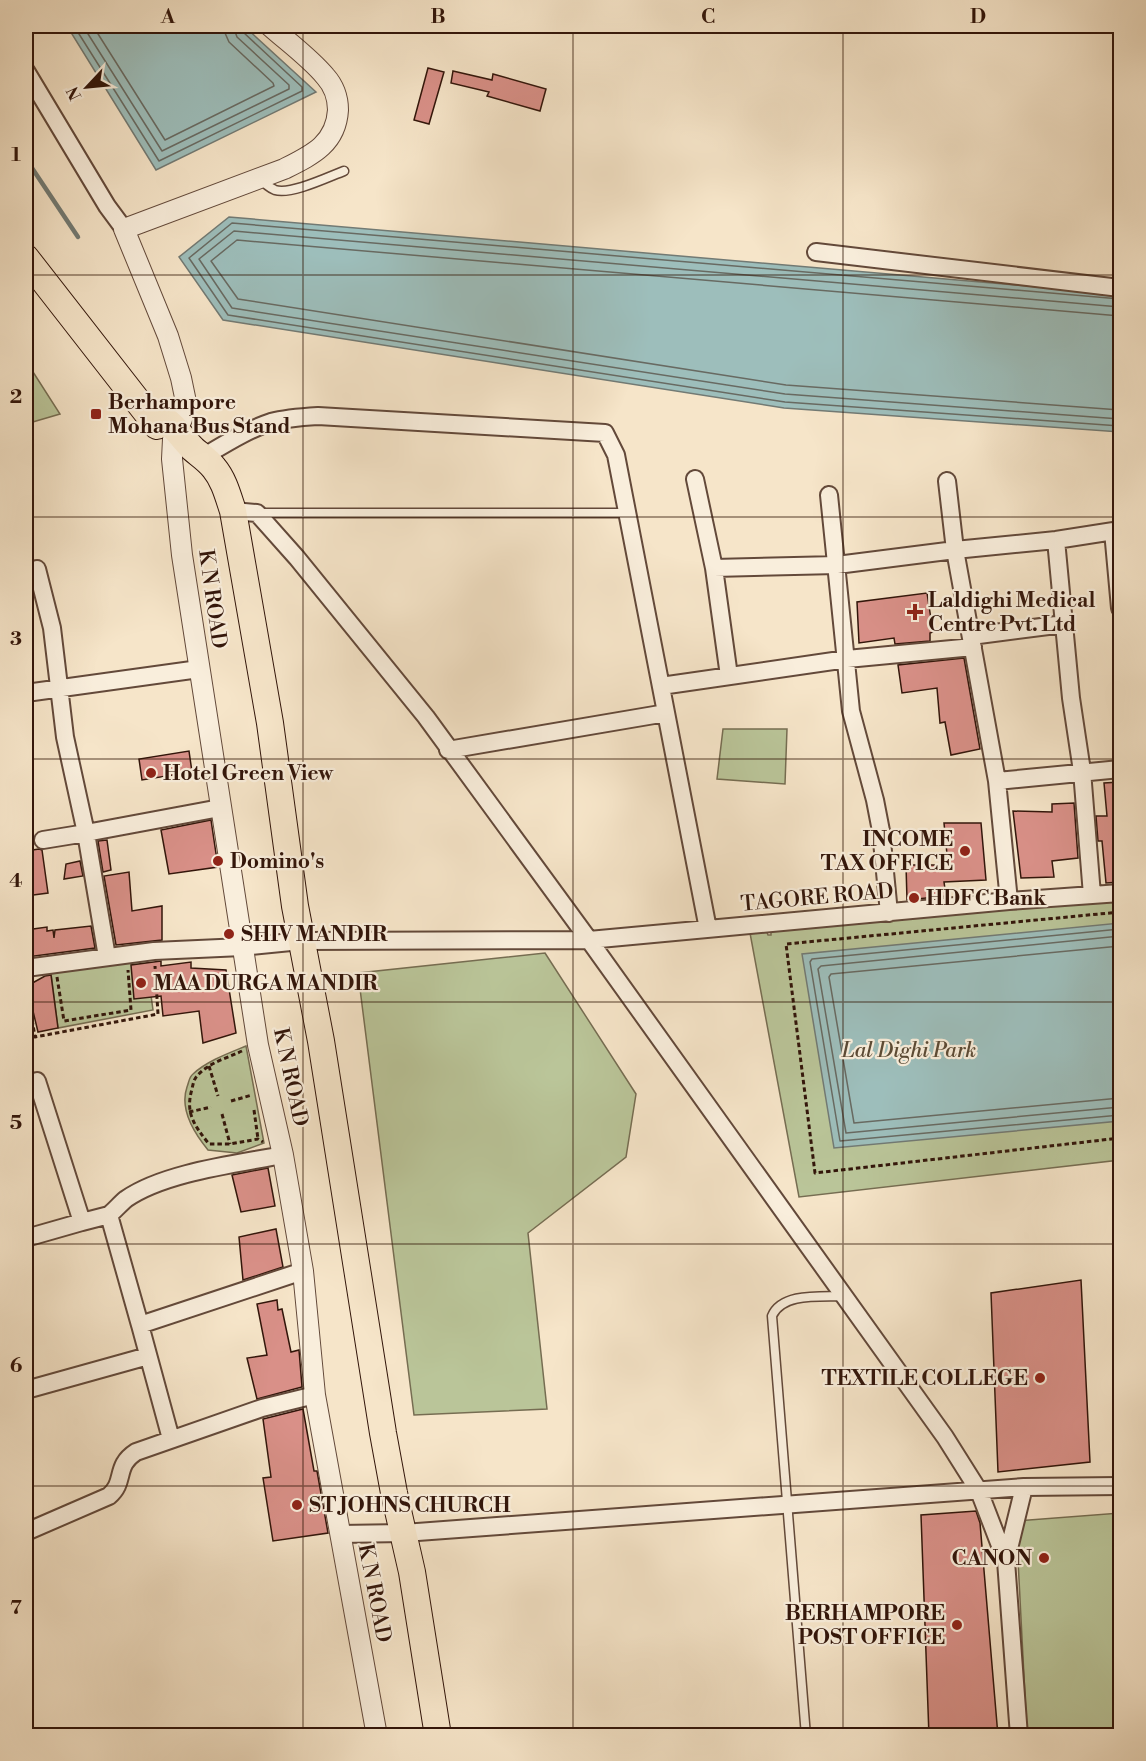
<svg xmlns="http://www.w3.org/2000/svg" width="1146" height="1761" font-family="'Libre Bodoni',serif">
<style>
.green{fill:#bac599;stroke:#766d52;stroke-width:1.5}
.water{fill:#9dbebb;stroke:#727a74;stroke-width:1.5}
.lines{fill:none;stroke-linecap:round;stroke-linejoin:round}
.shore{stroke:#686a62;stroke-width:1.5}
.stream{stroke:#727a74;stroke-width:4.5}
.building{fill:#d99088;stroke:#32150a;stroke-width:1.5}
.service-casing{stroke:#63493a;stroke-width:11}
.minor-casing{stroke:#63493a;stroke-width:20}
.tertiary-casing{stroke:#63493a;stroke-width:22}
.primary-casing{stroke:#32150a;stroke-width:28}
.path{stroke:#32150a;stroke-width:3;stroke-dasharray:4.5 3;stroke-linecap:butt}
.service{stroke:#f9eedc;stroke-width:8}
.minor{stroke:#f9eedc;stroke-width:16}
.tertiary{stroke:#f9eedc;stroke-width:20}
.primary{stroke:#f6e5c9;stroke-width:26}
.grid{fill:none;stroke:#32150a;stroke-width:1.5;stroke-opacity:0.55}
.poi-dot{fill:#8f2418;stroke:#f9eedc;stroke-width:2}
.labels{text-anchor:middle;stroke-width:4.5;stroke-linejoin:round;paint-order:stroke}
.poi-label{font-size:21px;font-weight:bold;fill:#32150a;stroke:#f9eedc;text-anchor:start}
.street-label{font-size:21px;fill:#32150a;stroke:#f9eedc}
.park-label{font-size:21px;font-style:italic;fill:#5b4a35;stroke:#f9eedc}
.neatline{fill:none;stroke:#32150a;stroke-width:2}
.grid-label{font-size:20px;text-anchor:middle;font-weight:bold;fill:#32150a}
</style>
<rect width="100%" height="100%" fill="#f6e5c9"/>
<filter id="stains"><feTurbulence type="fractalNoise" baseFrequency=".00333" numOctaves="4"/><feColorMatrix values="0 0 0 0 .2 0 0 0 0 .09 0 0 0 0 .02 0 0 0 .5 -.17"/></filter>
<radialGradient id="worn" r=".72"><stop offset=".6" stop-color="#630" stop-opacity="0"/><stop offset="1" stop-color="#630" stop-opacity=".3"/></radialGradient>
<path class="green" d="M 26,361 L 60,414 L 26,424 Z
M 723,729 L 787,729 L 785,784 L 717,779 Z
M 1120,899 L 1120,1160 L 799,1197 L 750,933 L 766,930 L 768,935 L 771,935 L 771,930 Z
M 545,953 L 636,1094 L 626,1157 L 528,1233 L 547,1409 L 414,1415 L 358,973 Z
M 146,959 L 153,1010 L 58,1028 L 51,973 Z
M 246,1046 L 264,1143 L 237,1153 L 208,1150 C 194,1133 179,1110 187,1087 C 189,1082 189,1077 193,1074 C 207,1061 229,1053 246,1046 Z
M 1120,1513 L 1120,1735 L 1027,1735 L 1016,1521 Z"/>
<path class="water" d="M 67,26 L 244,26 L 316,92 L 156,170 Z
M 229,217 L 1120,294 L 1120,432 L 784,408 L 223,320 L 179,257 Z
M 1120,923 L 1120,1121 L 834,1148 L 802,954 Z"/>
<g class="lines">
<path class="shore" d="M 74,26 L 159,161 L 302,91 L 302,87 L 243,32 L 241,26
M 83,26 L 162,151 L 289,89 L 289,85 L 237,37 L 233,26
M 93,26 L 165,140 L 274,86 L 273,83 L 229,42 L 225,33 L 224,26
M 1120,299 L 232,223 L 189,258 L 228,315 L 785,402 L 1120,426
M 1120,307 L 234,231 L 199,259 L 232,308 L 785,394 L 1120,419
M 1120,316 L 237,240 L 211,261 L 238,299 L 786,385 L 1120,410
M 1120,929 L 812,959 L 810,962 L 840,1141 L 1120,1115
M 1120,936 L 821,966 L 818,969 L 846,1133 L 1120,1107
M 1120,946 L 831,974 L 829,977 L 854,1123 L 1120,1098"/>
<path class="stream" d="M 26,159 L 78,237"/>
</g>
<path class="building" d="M 428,68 L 444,72 L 429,124 L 414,120 Z
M 453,71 L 492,80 L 493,74 L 546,89 L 540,111 L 487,96 L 489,92 L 451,83 Z
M 927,593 L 933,632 L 930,633 L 930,641 L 895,644 L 894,638 L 859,643 L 857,602 Z
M 964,658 L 980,749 L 951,755 L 945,722 L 940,723 L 937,688 L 902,693 L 898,665 Z
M 189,751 L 192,772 L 142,780 L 139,759 Z
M 1120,782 L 1120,882 L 1106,883 L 1102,841 L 1098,841 L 1096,816 L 1107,816 L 1104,783 Z
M 1074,803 L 1078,858 L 1052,861 L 1054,877 L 1021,878 L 1013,811 L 1052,812 L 1052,804 Z
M 211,820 L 218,867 L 169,874 L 161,830 Z
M 944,823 L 981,823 L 986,880 L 944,882 L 946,896 L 907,900 L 906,865 L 948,865 Z
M 107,840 L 111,870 L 103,872 L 98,841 Z
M 39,849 L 42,850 L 48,893 L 26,896 L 26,851 Z
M 80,861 L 83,876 L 64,879 L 66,864 Z
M 129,872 L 132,911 L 162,906 L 162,940 L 116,945 L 104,876 Z
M 91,926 L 95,948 L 27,957 L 26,930 L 47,927 L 47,931 L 53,930 L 54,938 L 55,930 Z
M 161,961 L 161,966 L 191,962 L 191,968 L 226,970 L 236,1033 L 203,1043 L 199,1011 L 163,1016 L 161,996 L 134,999 L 131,965 Z
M 51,975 L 58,1028 L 38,1032 L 27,986 L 45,976 Z
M 268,1168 L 275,1206 L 241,1212 L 232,1175 Z
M 276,1229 L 283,1267 L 243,1280 L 239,1237 Z
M 1081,1280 L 1090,1462 L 998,1472 L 991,1293 Z
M 277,1300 L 278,1310 L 282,1309 L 291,1352 L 299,1350 L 302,1387 L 257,1399 L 247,1358 L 267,1355 L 257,1304 Z
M 303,1409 L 314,1471 L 317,1471 L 328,1533 L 273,1541 L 263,1478 L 271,1477 L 263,1419 Z
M 976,1511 L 980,1523 L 998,1736 L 929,1736 L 921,1515 Z"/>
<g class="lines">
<g class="service-casing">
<path id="service" d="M 260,178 C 264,183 268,187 275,190 C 291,195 328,177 344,171
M 257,513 L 627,513
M 806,1736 L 772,1316 C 782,1292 822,1297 843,1296"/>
</g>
<g class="minor-casing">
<path id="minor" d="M 26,71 L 107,206 L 124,229
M 816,252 L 1120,288
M 203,457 C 225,444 247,430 271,422 C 286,418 302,417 318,416 L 605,433 L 616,455 L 708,929
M 695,479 L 714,568 L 729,676
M 829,495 L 851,711 L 875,800 L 881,831 L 889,913
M 233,511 L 257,513 L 297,558 L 426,717 L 589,940 L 945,1437 L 979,1491 L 1006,1561 L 1019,1736
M 1113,531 L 1120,608
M 1056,540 L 1071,698 L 1082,771 L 1092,895
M 714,568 L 837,565 L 955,550 L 947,481
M 37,569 L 52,628 L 65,737 L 86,833 L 220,808
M 971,636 L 1064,624
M 661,686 L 847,659 L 973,647
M 26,693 L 199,669
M 448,750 L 666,713
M 997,781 L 1120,769
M 43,840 L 86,833 L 107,957
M 1009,901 L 997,781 L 955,550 L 1056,540 L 1120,530
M 26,968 L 154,951 L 242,947 L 301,941 L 589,940 L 1009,901 L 1120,893
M 109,1215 C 115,1210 120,1204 126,1199 C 165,1172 237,1164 283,1155
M 82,1222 L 109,1215 L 140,1325 L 303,1271
M 26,1238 L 82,1222 L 37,1081
M 140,1325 L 171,1439
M 26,1390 L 148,1356
M 26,1532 L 109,1496 C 126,1482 114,1466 136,1452 L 262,1408 L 315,1395
M 340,1534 L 404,1533 L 1024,1487 L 1120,1486
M 1006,1561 L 1024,1487"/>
</g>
<g class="tertiary-casing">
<path id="tertiary" d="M 270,26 C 288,42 310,58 325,76 C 334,86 338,98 338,110 C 336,144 312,155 284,169 L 124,229 L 168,336 L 181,378 L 186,402 L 182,419 L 173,439 L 172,459 L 182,555 L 258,1045 L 283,1155 L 303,1271 L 315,1395 L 377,1736"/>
</g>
<g class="primary-casing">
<path id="primary" d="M 26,258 L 157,426
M 146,412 C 173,419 175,431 193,449 C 200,455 208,460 214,468 C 224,480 228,496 233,511 L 270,723 L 295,906 L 321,1041 L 383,1433 L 394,1493 L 412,1572 L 438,1736"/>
</g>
<path class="path" d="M 1120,912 L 786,944 L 815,1173 L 1120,1138
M 57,977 L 64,1021 L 131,1010 L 128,970
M 26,983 L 35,1037 L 158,1014 L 155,966
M 242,1051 C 227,1058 208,1063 197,1076 C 194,1079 193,1084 192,1089 C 185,1113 194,1125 209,1144 L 230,1144 L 258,1139 L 263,1142
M 209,1066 L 218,1096
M 231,1101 L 252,1095
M 254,1110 L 258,1139
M 189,1112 L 211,1107
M 222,1114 L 230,1144"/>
<use href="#service" class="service"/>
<use href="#minor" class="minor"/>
<use href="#tertiary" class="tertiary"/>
<use href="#primary" class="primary"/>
</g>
<path class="grid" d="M 303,26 L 303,1736M 573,26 L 573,1736M 843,26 L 843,1736M 26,275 L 1120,275M 26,517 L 1120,517M 26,759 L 1120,759M 26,1002 L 1120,1002M 26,1244 L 1120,1244M 26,1486 L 1120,1486"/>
<g class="poi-dot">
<rect x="90" y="408" width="12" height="12" rx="3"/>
<path d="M912 603h6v6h6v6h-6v6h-6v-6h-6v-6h6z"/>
<circle cx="151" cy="773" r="6"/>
<circle cx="965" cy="851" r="6"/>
<circle cx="218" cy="861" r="6"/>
<circle cx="914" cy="898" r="6"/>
<circle cx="229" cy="934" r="6"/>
<circle cx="141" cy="983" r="6"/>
<circle cx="1040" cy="1378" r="6"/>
<circle cx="297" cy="1505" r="6"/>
<circle cx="1044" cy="1558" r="6"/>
<circle cx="957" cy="1625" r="6"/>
</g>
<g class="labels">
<g class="poi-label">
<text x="108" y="409">Berhampore<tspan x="108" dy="24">Mohana Bus Stand</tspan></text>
<text x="928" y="607">Laldighi Medical<tspan x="928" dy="24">Centre Pvt. Ltd</tspan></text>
<text x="163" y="780">Hotel Green View</text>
<text x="953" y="846" text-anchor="end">INCOME<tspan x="953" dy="24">TAX OFFICE</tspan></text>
<text x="230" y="868">Domino's</text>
<text x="926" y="905">HDFC Bank</text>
<text x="241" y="941">SHIV MANDIR</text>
<text x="153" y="990">MAA DURGA MANDIR</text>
<text x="1028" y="1385" text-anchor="end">TEXTILE COLLEGE</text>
<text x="309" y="1512">ST JOHNS CHURCH</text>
<text x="1032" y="1565" text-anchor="end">CANON</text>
<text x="945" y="1620" text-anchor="end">BERHAMPORE<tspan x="945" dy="24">POST OFFICE</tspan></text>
</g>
<g class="street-label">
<text transform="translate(213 599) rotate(82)" y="7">K N ROAD</text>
<text transform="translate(817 897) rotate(-5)" y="7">TAGORE ROAD</text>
<text transform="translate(291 1077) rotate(78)" y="7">K N ROAD</text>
<text transform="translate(375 1593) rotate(79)" y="7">K N ROAD</text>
</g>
<g class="park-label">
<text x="909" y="1057">Lal Dighi Park</text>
</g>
</g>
<rect width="1146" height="1761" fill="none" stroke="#f6e5c9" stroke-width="66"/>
<g transform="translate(87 87) rotate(244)" stroke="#f9eedc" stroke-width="4.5" paint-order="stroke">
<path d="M0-4.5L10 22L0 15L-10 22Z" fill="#32150a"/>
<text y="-9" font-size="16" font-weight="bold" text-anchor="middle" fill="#32150a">N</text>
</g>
<rect x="33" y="33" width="1080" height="1695" class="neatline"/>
<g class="grid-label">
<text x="168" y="23">A</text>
<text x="438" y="23">B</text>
<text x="708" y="23">C</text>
<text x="978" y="23">D</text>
<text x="16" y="161">1</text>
<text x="16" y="403">2</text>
<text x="16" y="645">3</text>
<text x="16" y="887">4</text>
<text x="16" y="1129">5</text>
<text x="16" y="1372">6</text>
<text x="16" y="1614">7</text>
</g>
<rect width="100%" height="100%" filter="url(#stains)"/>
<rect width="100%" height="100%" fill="url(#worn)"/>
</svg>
